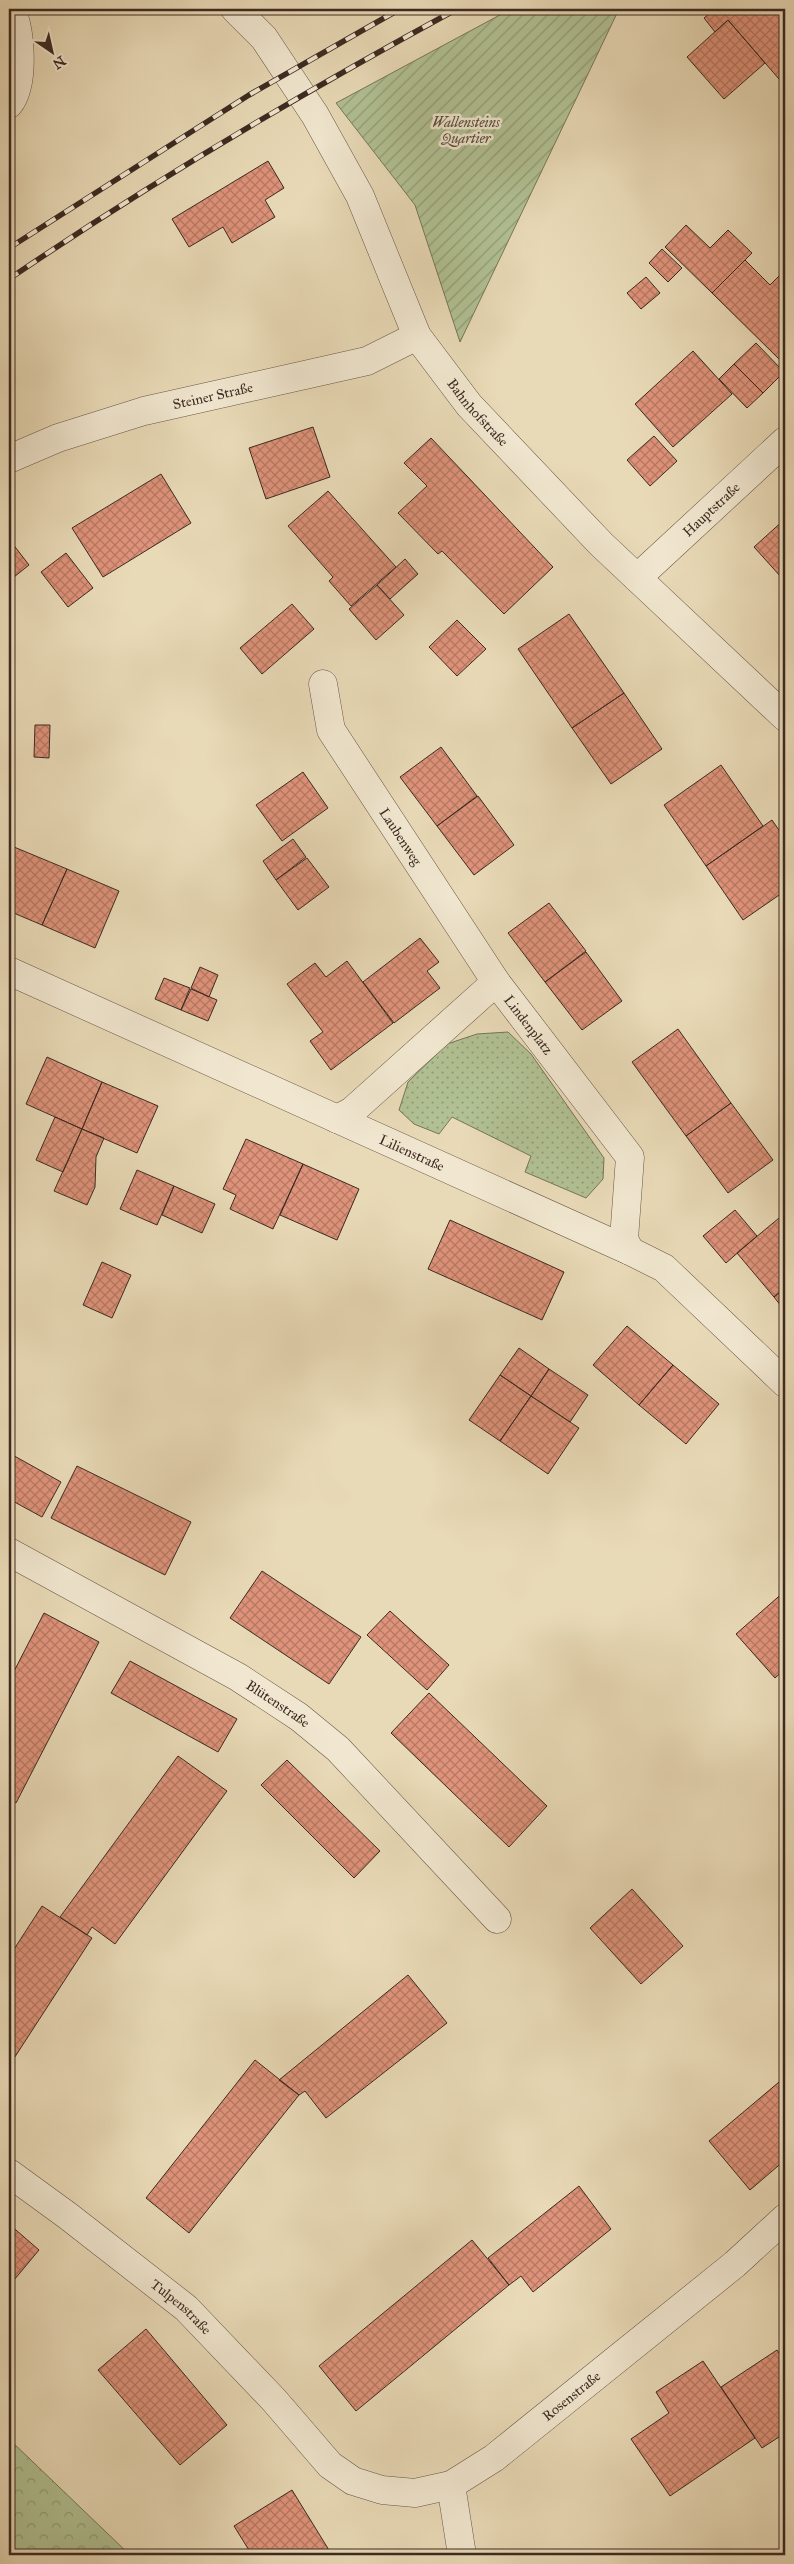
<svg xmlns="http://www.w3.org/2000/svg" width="794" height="2564" font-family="'IM FELL Great Primer',serif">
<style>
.grass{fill:url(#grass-dots);stroke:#76765a}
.park{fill:url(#park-crowns);stroke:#76765a}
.garden{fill:url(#garden-furrows);stroke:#76765a}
.building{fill:url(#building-cross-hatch);stroke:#3c2a22}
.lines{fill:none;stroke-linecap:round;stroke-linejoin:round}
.minor-casing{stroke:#675647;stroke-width:29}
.minor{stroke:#f1e7d0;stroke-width:28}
.rail-casing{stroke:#3c2a22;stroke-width:5.5}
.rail{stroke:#f1e7d0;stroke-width:4;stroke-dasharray:11;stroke-linecap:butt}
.labels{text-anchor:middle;stroke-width:5;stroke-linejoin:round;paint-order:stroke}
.park-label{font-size:14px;font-style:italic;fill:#534839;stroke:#f1e7d0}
.street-label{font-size:14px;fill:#3c2a22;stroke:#f1e7d0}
</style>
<defs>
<pattern id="grass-dots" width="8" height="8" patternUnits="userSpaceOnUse" patternTransform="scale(1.25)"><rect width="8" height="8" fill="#b1c193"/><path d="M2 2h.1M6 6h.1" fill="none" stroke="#919d78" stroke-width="1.8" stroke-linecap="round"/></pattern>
<pattern id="park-crowns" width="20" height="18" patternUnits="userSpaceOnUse" patternTransform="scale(1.25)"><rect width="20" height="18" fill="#b1c193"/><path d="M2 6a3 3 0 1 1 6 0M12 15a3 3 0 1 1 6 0" fill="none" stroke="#919d78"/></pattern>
<pattern id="garden-furrows" width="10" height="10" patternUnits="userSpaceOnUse" patternTransform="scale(1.25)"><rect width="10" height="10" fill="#b1c193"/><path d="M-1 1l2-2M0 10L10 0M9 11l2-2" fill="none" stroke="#919d78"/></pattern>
<pattern id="building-cross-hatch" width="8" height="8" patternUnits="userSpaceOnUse" patternTransform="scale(1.25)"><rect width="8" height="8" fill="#df937a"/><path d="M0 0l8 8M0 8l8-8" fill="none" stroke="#b67864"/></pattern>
</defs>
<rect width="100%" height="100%" fill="#e9dab7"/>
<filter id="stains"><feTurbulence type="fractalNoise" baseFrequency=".004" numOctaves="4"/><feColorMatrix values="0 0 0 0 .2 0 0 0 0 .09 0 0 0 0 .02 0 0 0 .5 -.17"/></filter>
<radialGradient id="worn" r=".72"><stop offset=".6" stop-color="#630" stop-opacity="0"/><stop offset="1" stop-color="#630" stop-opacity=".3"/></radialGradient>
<path class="grass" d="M 508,1032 L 531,1054 L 604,1158 L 603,1179 L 586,1198 L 525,1172 L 531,1156 L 452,1117 L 439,1134 L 414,1124 L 399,1110 L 408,1082 L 447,1044 L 477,1034 Z"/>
<path class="park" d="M 9,2439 L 130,2555 L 9,2555 Z"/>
<path class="garden" d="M 511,9 L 619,9 L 460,342 L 415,205 L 336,103 Z"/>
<path class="building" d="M 715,9 L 785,9 L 785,86 L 728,20 L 715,32 L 704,18 Z
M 728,20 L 765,63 L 724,99 L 687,57 Z
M 268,161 L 284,188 L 265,200 L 275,217 L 232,243 L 223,227 L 189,247 L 172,219 Z
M 686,225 L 710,248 L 728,230 L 752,253 L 712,293 L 665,247 Z
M 662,249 L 682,268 L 668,282 L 649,263 Z
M 745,260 L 770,285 L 785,270 L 785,357 L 781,361 L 712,293 Z
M 646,277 L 660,293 L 641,309 L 627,293 Z
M 756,343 L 784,372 L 763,393 L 734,364 Z
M 693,351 L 732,394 L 673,447 L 635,404 Z
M 734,364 L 763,393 L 747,408 L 719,379 Z
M 313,427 L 330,477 L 266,499 L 249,448 Z
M 654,436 L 677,461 L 650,486 L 627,460 Z
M 431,438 L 553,567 L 504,614 L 442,551 L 438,554 L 398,513 L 427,486 L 404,463 Z
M 161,474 L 191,523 L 103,577 L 72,528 Z
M 328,491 L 396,567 L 351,606 L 329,581 L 333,577 L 288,526 Z
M 785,519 L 785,574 L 781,577 L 754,547 Z
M 9,539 L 29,565 L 9,581 Z
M 66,553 L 93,588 L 68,607 L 41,572 Z
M 405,559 L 418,574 L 390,599 L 377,585 Z
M 377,585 L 404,615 L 376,640 L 349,609 Z
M 292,604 L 314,629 L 262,674 L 240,648 Z
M 569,614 L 624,693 L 572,728 L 518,649 Z
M 457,620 L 486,649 L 457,676 L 429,647 Z
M 624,693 L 662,749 L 611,784 L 572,728 Z
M 35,725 L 50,725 L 49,758 L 34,757 Z
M 441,747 L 477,796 L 437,826 L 400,777 Z
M 721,765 L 763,826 L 706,866 L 664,805 Z
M 303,772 L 328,808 L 282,841 L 256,805 Z
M 478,796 L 514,845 L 474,875 L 437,826 Z
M 772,820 L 785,839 L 785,891 L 743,920 L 706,866 Z
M 293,839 L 306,857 L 276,880 L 263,861 Z
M 14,847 L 67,869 L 42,925 L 9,911 L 9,860 Z
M 307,858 L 329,887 L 298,910 L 276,880 Z
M 67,869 L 119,891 L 95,948 L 42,925 Z
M 549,903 L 586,951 L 545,982 L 508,933 Z
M 420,938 L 439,962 L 427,971 L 440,988 L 394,1023 L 363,982 Z
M 586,952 L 622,1001 L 582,1030 L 545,982 Z
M 347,961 L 393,1023 L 331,1070 L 310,1041 L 323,1032 L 287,984 L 315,963 L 326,977 Z
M 200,967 L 218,975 L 209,997 L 191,988 Z
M 164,978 L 190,988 L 181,1010 L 155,999 Z
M 191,989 L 217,1000 L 208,1021 L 181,1010 Z
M 678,1029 L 731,1103 L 686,1136 L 632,1062 Z
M 47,1057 L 102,1082 L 82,1129 L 26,1104 Z
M 102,1082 L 158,1106 L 137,1153 L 82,1129 Z
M 731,1103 L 773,1160 L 728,1193 L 686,1136 Z
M 55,1117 L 82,1129 L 63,1172 L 36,1160 Z
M 82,1129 L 104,1138 L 96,1157 L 95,1187 L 87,1205 L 54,1191 Z
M 246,1139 L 303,1164 L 273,1229 L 230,1209 L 236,1195 L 223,1189 Z
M 303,1164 L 359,1189 L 337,1240 L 280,1215 Z
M 137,1170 L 174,1186 L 157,1225 L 120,1209 Z
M 174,1186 L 215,1204 L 202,1233 L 162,1215 Z
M 735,1210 L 757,1236 L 726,1263 L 703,1236 Z
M 785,1213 L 785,1288 L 774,1297 L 737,1253 Z
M 450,1220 L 564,1272 L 542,1320 L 428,1269 Z
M 102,1262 L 131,1275 L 112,1318 L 83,1305 Z
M 785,1288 L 785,1311 L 774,1297 Z
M 627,1326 L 673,1365 L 639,1405 L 593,1365 Z
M 519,1348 L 549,1369 L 531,1396 L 500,1375 Z
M 673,1365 L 719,1404 L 686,1444 L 639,1405 Z
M 549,1369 L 588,1395 L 570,1422 L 531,1396 Z
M 500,1375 L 531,1396 L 500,1441 L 469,1420 Z
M 531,1396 L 579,1428 L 548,1474 L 500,1441 Z
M 9,1453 L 61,1482 L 42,1517 L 9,1499 Z
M 77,1466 L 191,1522 L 165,1575 L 51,1518 Z
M 262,1571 L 361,1637 L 329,1684 L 230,1618 Z
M 785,1591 L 785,1669 L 775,1678 L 736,1634 Z
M 390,1611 L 449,1665 L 427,1690 L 367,1635 Z
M 44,1613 L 99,1642 L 16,1803 L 9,1799 L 9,1681 Z
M 130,1661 L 237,1719 L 218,1752 L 111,1693 Z
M 429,1693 L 547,1806 L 509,1847 L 391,1733 Z
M 178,1756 L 227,1791 L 115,1944 L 92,1927 L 87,1935 L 60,1917 Z
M 287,1760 L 380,1851 L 354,1878 L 261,1785 Z
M 632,1889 L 683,1946 L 641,1984 L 590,1928 Z
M 42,1906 L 92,1938 L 9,2066 L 9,1957 Z
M 408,1975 L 447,2023 L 326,2118 L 305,2091 L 299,2095 L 279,2080 Z
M 255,2060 L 299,2095 L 189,2233 L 146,2198 Z
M 785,2077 L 785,2160 L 750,2190 L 709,2141 Z
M 579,2186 L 611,2229 L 533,2292 L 521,2276 L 509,2285 L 488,2258 Z
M 9,2224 L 39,2250 L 9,2286 Z
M 472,2240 L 509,2285 L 356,2411 L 319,2366 Z
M 146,2329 L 227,2425 L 180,2465 L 98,2370 Z
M 777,2350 L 785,2362 L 785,2433 L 762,2448 L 721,2387 Z
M 703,2361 L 755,2438 L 670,2496 L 631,2439 L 669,2413 L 656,2392 Z
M 292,2490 L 332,2555 L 252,2555 L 234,2526 Z"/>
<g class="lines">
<g class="minor-casing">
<g id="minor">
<path id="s1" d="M 235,9 L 264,38 L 315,115 L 360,196 L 417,336 L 469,405 L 601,544 L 785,717"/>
<path d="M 9,104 C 25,84 21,31 11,9"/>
<path id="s2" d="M 9,459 L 58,438 L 144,411 L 367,361 L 417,336"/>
<path id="s3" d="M 637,578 L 785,441"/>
<path id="s4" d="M 323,684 L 331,730 L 496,982"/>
<path id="s5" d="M 9,971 L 630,1251 L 664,1268 L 785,1383"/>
<path id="s6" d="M 337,1119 L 352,1111 L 496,982 L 630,1157 L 624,1239 L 630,1251"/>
<path id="s7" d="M 9,1552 L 238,1677 L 299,1717 L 338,1749 L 497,1919"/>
<path id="s8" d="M 9,2173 L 68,2216 L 186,2308 L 274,2400 L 330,2465 L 353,2481 L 382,2490 L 415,2493 L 451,2485 L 494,2458 L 735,2264 L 785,2218"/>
<path d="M 451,2485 L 462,2555"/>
</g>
</g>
<use href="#minor" class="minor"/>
<g class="rail-casing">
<path id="rail" d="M 9,248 L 249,95 L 400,9
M 9,279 C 153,181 304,92 457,9"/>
</g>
<use href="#rail" class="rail"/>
</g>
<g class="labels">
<g class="park-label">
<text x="466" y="127">Wallensteins<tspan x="466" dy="16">Quartier</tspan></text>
</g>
<g class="street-label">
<text dy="5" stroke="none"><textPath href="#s2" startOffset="214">Steiner Straße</textPath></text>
<text dy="5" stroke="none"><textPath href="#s1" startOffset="475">Bahnhofstraße</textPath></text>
<text dy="5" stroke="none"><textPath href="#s3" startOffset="101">Hauptstraße</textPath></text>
<text dy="5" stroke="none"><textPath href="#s4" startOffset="174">Laubenweg</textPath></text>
<text dy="5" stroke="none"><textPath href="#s6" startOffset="264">Lindenplatz</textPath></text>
<text dy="5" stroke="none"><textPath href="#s5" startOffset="442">Lilienstraße</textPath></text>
<text dy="5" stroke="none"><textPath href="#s7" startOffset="309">Blütenstraße</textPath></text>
<text dy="5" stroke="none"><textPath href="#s8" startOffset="218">Tulpenstraße</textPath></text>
<text dy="5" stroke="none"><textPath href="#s8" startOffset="714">Rosenstraße</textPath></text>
</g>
</g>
<rect width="794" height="2564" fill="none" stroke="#e9dab7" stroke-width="30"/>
<rect x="10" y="10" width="774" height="2544" fill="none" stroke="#3c2a22" stroke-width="2.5"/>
<rect x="15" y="15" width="764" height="2534" fill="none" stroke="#3c2a22"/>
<g transform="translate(52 52) rotate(146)" stroke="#f1e7d0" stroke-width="4" paint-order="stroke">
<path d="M0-4L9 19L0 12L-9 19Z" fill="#3c2a22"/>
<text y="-8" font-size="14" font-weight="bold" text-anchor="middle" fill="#3c2a22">N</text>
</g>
<rect width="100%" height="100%" filter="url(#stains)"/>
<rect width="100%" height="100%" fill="url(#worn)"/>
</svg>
